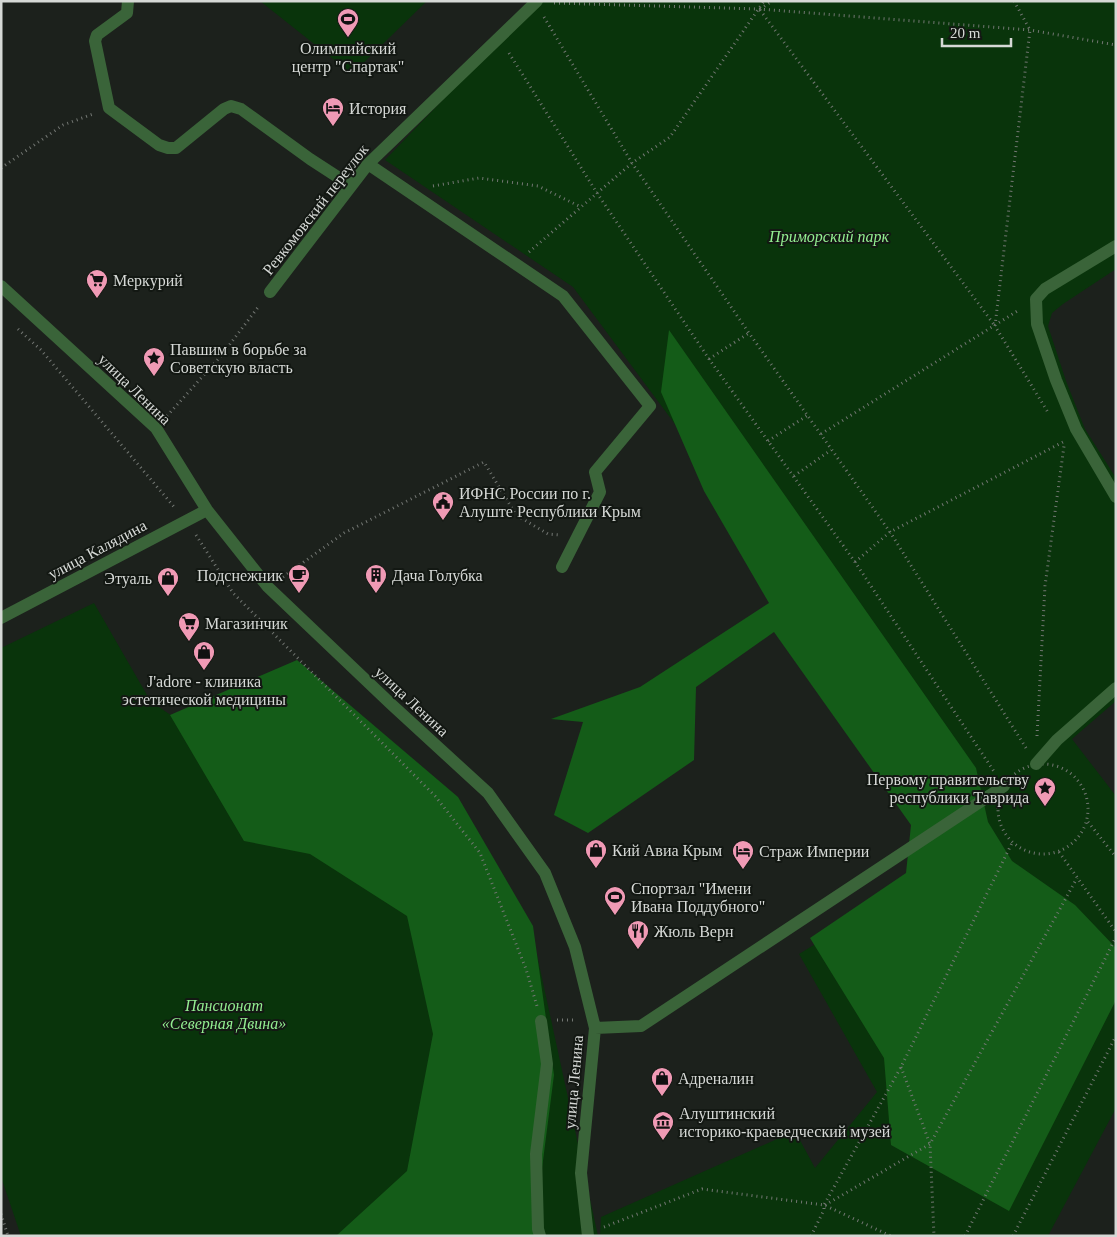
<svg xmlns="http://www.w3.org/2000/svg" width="1117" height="1237" font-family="Georgia,serif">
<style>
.green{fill:#09340b}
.forest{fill:#145c18}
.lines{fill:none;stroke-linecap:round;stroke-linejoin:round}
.path{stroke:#737773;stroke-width:3;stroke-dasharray:1 4;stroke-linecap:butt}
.minor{stroke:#3a6439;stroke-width:12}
.labels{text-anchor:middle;stroke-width:4;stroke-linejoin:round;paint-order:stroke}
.poi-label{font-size:16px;fill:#d6d9d6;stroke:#131813;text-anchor:start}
.street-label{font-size:16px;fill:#d6d9d6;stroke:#131813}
.park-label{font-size:16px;font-style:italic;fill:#93ee91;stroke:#131813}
</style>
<rect width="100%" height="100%" fill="#1c211c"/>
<path class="green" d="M 260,1 L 427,1 L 352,74 Z
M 538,1 L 1116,1 L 1116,269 L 1063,304 L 1052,313 L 1048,326 L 1066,381 L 1085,429 L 1116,478 L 1116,701 L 1072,739 L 1116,796 L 1116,1108 L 1048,1236 L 600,1236 L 601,1217 L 795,1131 L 815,1168 L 877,1092 L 799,954 L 985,841 L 573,287 L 385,160 Z
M 94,603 L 151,702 L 537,955 L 598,1236 L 21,1236 L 1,1177 L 1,648 Z"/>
<path class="forest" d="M 669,330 L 976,768 L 988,822 L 1012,861 L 1075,905 L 1116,948 L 1116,1000 L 1009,1211 L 891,1145 L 884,1058 L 810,938 L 906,873 L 911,825 L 774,632 L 696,687 L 694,760 L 588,833 L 554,815 L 583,722 L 551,719 L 640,687 L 769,603 L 704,491 L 661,392 Z
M 297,660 L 458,797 L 533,926 L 554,1075 L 536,1215 L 545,1236 L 336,1236 L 407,1171 L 433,1034 L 407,916 L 310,854 L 244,841 L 170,715 Z"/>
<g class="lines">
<path class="path" d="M 1014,1 L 1030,30 L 995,326 L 1049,414
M 554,3 L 759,9 L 1030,30 L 1116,45
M 760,9 L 772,1
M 760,10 L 995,326
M 544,17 L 632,163 L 749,333 L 890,532 L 1026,748
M 509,53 L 597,193 L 709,359 L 855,562 L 995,773
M 1,168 L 63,125 L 93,114
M 433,186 L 479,178 L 538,186 L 581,207
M 529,252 L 632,163 L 670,137 L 764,1
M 18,329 L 41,350 L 175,508
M 709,359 L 749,333
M 167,416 L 221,356 L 259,306
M 821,434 L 1019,310
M 768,441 L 808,415
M 794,476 L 831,450
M 196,535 L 233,593 L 435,796 L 480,853 L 526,969 L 537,1006
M 855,562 L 890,532 L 1063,442
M 283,577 L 344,533 L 484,462 L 516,515 L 548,534 L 560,535
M 1037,736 L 1045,586 L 1064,446
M998 809a45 45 0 1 1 90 0a45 45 0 1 1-90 0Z
M 1088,822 L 1116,857
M 1059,852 L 1116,932
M 557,1020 L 576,1020
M 901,1067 L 930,1144 L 934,1236
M 825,1205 L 930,1144 L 1077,878
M 1,1214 L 8,1236
M 604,1227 L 702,1189 L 824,1205 L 891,1236
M 811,1236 L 824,1210 L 824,1205 L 901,1067 L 1012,843
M 965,1236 L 1116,937
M 1013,1236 L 1116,1036"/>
<path class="minor" d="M 128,1 L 127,13 L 97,35 L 95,41 L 109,108 L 159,145 L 168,148 L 176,148 L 224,109 L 231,106 L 241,109 L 310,159 L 350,185
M 368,164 L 563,296 L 650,406 L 595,472 L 600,492 L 562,567
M 1116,246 L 1045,289 L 1036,299 L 1037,324 L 1056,380 L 1076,429 L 1116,497
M 1,286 L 156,428 L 207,510 L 268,587 L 391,704 L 488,793 L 545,873 L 575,947 L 595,1028 L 581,1173 L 588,1236
M 270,292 L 368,164 L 537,1
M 1,618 L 207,510
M 1036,764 L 1057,740 L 1116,688
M 595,1028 L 641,1026 L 1004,786
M 540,1236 L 538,1229 L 536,1154 L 547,1064 L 541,1021"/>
</g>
<defs>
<g id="stadium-pin" transform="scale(1.125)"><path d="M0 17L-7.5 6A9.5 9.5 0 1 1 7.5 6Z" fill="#f09ab5" stroke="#131813"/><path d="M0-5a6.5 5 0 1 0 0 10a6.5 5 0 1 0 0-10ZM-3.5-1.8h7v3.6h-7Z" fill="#111"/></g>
<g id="hotel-pin" transform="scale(1.125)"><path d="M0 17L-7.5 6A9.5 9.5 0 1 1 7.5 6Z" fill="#f09ab5" stroke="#131813"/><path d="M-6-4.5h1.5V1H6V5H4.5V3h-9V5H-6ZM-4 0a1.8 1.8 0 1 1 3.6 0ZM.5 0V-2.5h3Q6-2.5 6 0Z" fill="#111"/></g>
<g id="supermarket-pin" transform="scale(1.125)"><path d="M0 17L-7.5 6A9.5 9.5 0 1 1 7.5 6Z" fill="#f09ab5" stroke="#131813"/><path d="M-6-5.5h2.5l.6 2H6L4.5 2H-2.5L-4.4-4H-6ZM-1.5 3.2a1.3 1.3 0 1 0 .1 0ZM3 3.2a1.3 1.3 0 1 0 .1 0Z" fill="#111"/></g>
<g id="sight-pin" transform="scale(1.125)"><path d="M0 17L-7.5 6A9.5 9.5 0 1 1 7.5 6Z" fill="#f09ab5" stroke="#131813"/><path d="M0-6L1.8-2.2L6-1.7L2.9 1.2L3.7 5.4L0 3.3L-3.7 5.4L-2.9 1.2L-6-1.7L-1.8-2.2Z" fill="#111"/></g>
<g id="civic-pin" transform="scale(1.125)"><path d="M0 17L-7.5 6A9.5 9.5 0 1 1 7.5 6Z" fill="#f09ab5" stroke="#131813"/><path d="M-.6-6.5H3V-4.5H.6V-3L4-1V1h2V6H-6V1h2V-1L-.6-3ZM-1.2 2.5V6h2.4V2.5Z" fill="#111"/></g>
<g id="cafe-pin" transform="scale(1.125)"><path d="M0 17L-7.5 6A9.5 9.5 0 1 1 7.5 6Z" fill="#f09ab5" stroke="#131813"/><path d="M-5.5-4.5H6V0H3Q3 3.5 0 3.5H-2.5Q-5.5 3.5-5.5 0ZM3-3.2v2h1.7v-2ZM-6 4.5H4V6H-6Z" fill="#111"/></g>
<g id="building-pin" transform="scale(1.125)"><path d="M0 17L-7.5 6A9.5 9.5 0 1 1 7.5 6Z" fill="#f09ab5" stroke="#131813"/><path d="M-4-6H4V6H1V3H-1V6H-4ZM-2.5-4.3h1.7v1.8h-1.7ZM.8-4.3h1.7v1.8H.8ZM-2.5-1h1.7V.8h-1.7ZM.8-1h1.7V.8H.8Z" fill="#111"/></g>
<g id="shop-pin" transform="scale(1.125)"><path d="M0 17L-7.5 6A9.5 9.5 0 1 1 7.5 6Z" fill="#f09ab5" stroke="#131813"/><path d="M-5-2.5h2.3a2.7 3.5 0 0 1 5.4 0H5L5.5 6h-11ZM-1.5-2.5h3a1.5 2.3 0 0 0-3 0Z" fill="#111"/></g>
<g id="restaurant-pin" transform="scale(1.125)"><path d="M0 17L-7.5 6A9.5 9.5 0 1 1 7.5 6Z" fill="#f09ab5" stroke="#131813"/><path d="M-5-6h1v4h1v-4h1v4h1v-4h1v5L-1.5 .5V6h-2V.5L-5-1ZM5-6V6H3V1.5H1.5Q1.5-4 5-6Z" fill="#111"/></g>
<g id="museum-pin" transform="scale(1.125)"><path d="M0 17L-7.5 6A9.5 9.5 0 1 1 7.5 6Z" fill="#f09ab5" stroke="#131813"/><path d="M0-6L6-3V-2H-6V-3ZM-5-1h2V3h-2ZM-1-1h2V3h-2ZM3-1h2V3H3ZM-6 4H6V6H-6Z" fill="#111"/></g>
</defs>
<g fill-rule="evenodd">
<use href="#stadium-pin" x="348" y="19"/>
<use href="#hotel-pin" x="333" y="108"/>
<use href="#supermarket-pin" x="97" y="280"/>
<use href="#sight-pin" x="154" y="358"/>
<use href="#civic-pin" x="443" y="502"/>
<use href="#cafe-pin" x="299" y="575"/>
<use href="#building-pin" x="376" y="575"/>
<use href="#shop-pin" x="168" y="578"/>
<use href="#supermarket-pin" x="189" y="623"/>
<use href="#shop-pin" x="204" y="652"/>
<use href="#sight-pin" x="1045" y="788"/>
<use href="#shop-pin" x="596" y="850"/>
<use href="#hotel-pin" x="743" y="851"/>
<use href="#stadium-pin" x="615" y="897"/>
<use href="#restaurant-pin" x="638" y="931"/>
<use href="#shop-pin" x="662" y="1078"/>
<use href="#museum-pin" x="663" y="1122"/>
</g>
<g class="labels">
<g class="poi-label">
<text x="348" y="54" text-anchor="middle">Олимпийский<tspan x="348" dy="18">центр "Спартак"</tspan></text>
<text x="349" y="114">История</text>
<text x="113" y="286">Меркурий</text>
<text x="170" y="355">Павшим в борьбе за<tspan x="170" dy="18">Советскую власть</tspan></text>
<text x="459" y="499">ИФНС России по г.<tspan x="459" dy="18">Алуште Республики Крым</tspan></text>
<text x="283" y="581" text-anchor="end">Подснежник</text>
<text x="392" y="581">Дача Голубка</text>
<text x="152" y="584" text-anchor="end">Этуаль</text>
<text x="205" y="629">Магазинчик</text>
<text x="204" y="687" text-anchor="middle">J'adore - клиника<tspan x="204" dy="18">эстетической медицины</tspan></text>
<text x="1029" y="785" text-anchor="end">Первому правительству<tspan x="1029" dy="18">республики Таврида</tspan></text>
<text x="612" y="856">Кий Авиа Крым</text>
<text x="759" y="857">Страж Империи</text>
<text x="631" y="894">Спортзал "Имени<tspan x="631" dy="18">Ивана Поддубного"</tspan></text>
<text x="654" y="937">Жюль Верн</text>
<text x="678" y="1084">Адреналин</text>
<text x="679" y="1119">Алуштинский<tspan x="679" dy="18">историко-краеведческий музей</tspan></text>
</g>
<g class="street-label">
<text transform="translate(315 209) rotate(-52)" y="6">Ревкомовский переулок</text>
<text transform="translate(135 389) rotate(44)" y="6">улица Ленина</text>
<text transform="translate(97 549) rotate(-28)" y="6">улица Калядина</text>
<text transform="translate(412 701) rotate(43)" y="6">улица Ленина</text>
<text transform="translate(573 1082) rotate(-85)" y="6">улица Ленина</text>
</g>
<g class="park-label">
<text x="829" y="242">Приморский парк</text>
<text x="224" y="1011">Пансионат<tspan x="224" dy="18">«Северная Двина»</tspan></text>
</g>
</g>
<rect width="1117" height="1237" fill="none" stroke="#d6d9d6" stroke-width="5"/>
<path d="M942 38v8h69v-8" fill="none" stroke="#d6d9d6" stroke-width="2.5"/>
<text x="950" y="38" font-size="15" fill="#d6d9d6" stroke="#131813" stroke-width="4" paint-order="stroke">20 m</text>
</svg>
